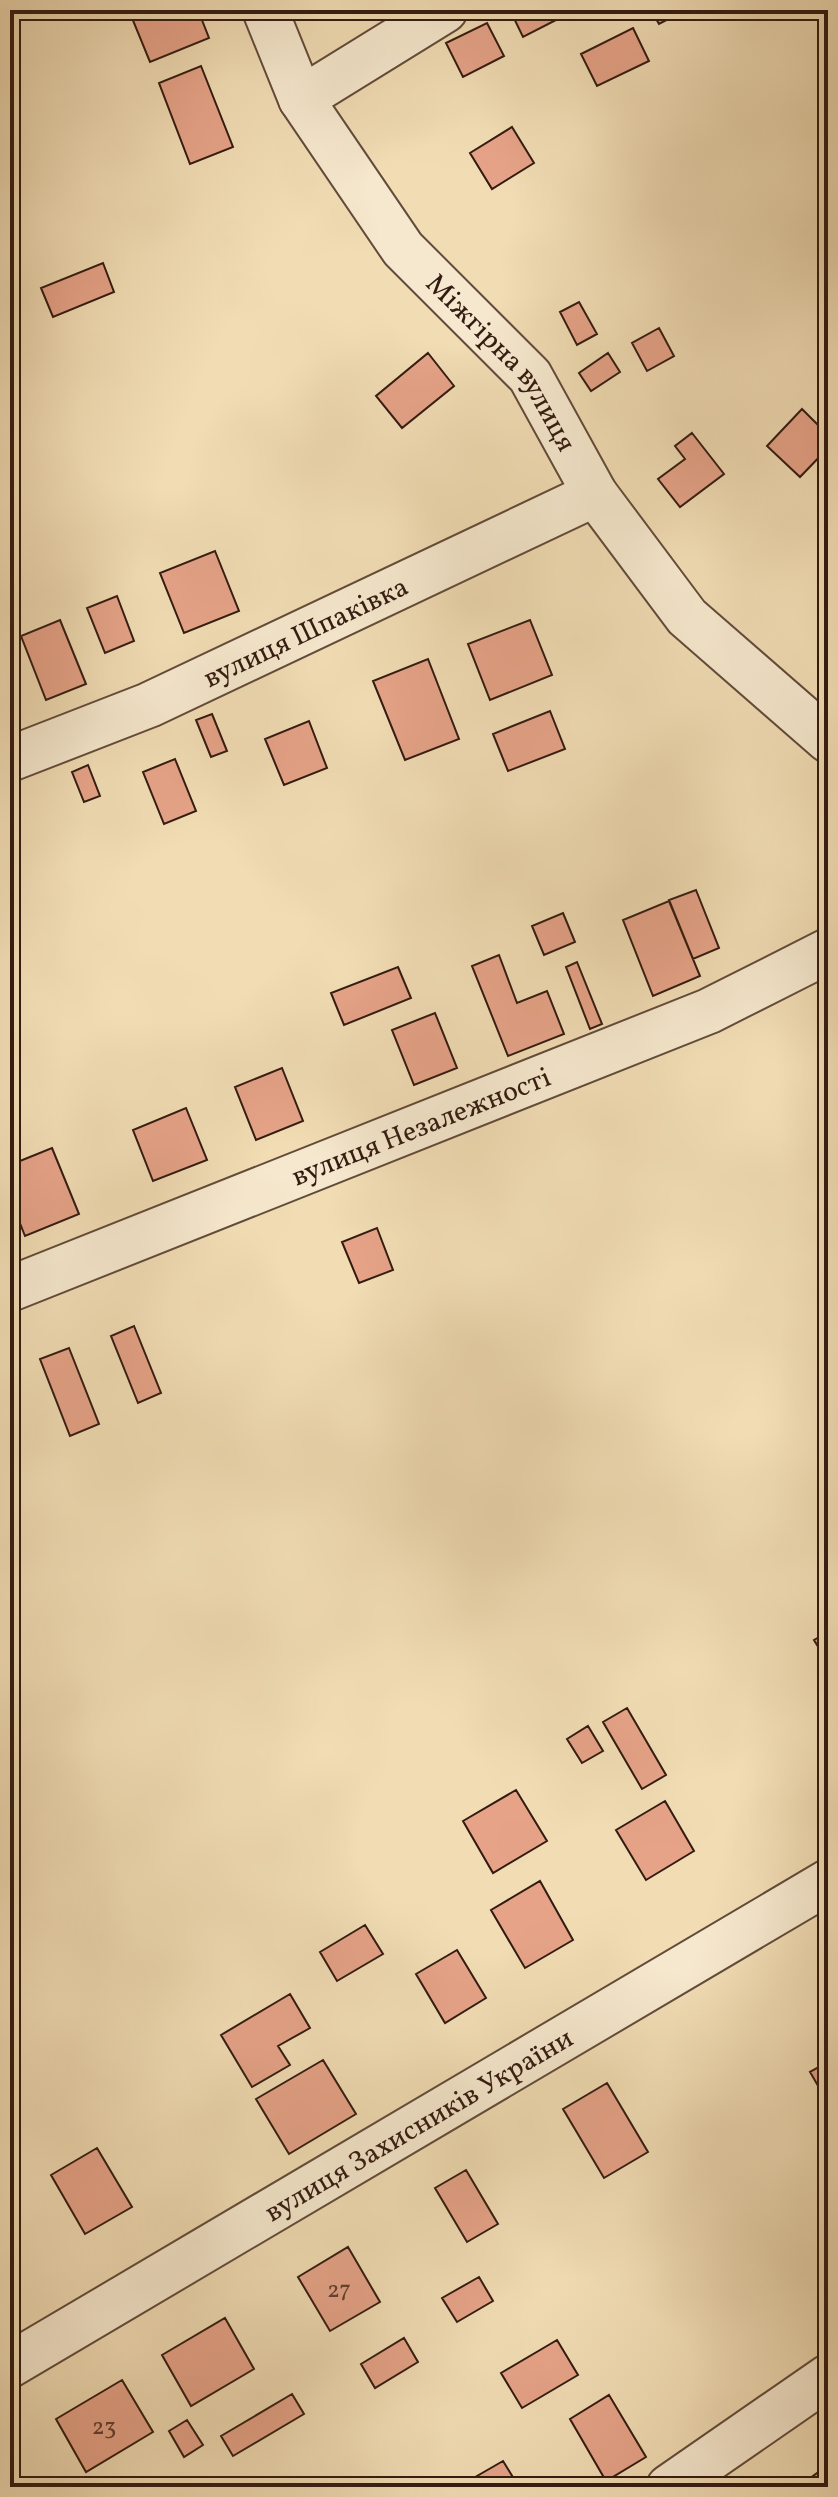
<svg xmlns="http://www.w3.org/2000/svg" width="838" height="2497" font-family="Vollkorn,serif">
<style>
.building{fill:#e6a388;stroke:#331b11;stroke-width:2}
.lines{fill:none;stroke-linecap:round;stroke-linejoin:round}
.minor-casing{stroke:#624b3a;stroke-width:48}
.minor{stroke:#f6e8ce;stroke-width:44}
.labels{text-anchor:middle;stroke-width:6;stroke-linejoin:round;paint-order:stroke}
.number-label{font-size:24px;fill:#603d2f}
.street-label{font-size:28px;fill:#331b11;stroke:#f6e8ce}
</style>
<rect width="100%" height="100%" fill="#f1dcb4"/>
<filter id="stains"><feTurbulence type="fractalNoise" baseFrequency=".0025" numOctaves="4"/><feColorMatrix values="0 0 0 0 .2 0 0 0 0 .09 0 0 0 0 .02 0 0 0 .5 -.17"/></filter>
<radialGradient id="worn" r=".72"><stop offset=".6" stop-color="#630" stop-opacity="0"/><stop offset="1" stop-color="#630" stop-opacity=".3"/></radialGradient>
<path class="building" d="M 151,10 L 198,10 L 209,38 L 150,62 L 132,18 Z
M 510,10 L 554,10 L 558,19 L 523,37 Z
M 651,10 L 686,10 L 659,24 Z
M 487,23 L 504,56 L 463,77 L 446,43 Z
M 633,28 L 649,61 L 597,86 L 581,54 Z
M 201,66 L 233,147 L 190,164 L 159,83 Z
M 512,127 L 534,163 L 492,189 L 470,153 Z
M 103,263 L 114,292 L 53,317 L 41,288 Z
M 10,298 L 18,318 L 10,322 Z
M 579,302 L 597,334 L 577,345 L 560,312 Z
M 659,328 L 674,356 L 647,371 L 632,343 Z
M 428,353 L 454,386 L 402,428 L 376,396 Z
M 608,353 L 620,372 L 591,391 L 579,373 Z
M 802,409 L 828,435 L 828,448 L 800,477 L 767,446 Z
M 692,433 L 724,474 L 680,507 L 658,479 L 685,459 L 675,446 Z
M 215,551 L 239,611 L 184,633 L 160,573 Z
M 117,596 L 134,641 L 105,653 L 87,608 Z
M 60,620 L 86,684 L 46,700 L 21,636 Z
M 530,620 L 552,675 L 490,700 L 468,644 Z
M 428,659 L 459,739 L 405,760 L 373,681 Z
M 550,711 L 565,749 L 508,771 L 493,734 Z
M 212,714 L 227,751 L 211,757 L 196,720 Z
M 309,721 L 327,768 L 284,785 L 265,739 Z
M 175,759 L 196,811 L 164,824 L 143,772 Z
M 88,765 L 100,796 L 84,802 L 72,772 Z
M 696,890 L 719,948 L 693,959 L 669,900 Z
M 669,901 L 700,976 L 653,996 L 623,920 Z
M 563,913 L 575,942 L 544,955 L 532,926 Z
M 499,955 L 517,1003 L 547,991 L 564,1034 L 508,1056 L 472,966 Z
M 577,962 L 602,1024 L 590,1029 L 566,967 Z
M 398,967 L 411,998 L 344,1025 L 331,993 Z
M 10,1001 L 19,1022 L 10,1026 Z
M 435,1013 L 457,1068 L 414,1085 L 392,1030 Z
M 282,1068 L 303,1121 L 256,1140 L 235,1087 Z
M 186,1108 L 207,1160 L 153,1181 L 133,1130 Z
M 52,1148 L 79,1214 L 25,1236 L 10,1198 L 10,1165 Z
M 377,1228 L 393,1270 L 359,1283 L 342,1242 Z
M 134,1326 L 161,1393 L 138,1403 L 111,1336 Z
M 69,1348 L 99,1424 L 70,1436 L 40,1359 Z
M 828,1632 L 828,1663 L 814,1640 Z
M 627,1708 L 666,1775 L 642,1789 L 603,1722 Z
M 588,1726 L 603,1751 L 582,1763 L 567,1739 Z
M 516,1790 L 547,1841 L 493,1873 L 463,1821 Z
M 665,1801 L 694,1851 L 646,1880 L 616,1830 Z
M 540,1881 L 573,1940 L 525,1968 L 491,1910 Z
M 365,1925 L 383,1954 L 337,1981 L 320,1952 Z
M 457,1950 L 486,1998 L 445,2023 L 416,1974 Z
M 290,1994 L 310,2028 L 278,2046 L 290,2065 L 252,2087 L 221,2035 Z
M 323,2060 L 356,2114 L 289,2154 L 256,2099 Z
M 828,2062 L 828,2103 L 810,2072 Z
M 607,2083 L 648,2152 L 604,2178 L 563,2109 Z
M 97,2148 L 132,2207 L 85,2234 L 51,2175 Z
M 466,2170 L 498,2224 L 467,2242 L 435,2188 Z
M 348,2247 L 380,2302 L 330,2331 L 298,2277 Z
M 479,2277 L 493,2301 L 457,2322 L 442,2298 Z
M 225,2318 L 254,2369 L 191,2406 L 162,2355 Z
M 404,2338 L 418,2362 L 375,2388 L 361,2364 Z
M 557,2340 L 578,2375 L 522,2408 L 501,2373 Z
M 122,2380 L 153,2432 L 86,2472 L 56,2419 Z
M 292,2394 L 304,2414 L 233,2456 L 221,2436 Z
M 609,2395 L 646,2457 L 606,2481 L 570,2419 Z
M 187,2420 L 203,2445 L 184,2457 L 169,2431 Z
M 503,2461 L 519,2487 L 458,2487 Z
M 10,2465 L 23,2487 L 10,2487 Z
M 828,2465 L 828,2487 L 798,2487 Z"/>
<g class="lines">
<g class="minor-casing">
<g id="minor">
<path d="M 265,10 L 301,99"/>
<path id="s1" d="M 445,10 L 301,99 L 403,249 L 530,376 L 595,494 L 687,617 L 828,740"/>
<path id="s2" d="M 10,759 L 149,705 L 595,494"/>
<path id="s3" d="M 10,1289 L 709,1011 L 828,951"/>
<path id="s4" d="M 10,2365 L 828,1882"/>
<path d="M 669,2487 L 828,2377"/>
</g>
</g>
<use href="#minor" class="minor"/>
</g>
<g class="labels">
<g class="number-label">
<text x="339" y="2297">27</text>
<text x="104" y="2434">23</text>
</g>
<g class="street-label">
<text dy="10" stroke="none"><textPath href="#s1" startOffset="502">Міжгірна вулиця</textPath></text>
<text dy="10" stroke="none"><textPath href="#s2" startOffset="322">вулиця Шпаківка</textPath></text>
<text dy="10" stroke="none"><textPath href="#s3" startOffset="442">вулиця Незалежності</textPath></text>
<text dy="10" stroke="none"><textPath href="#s4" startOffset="474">вулиця Захисників України</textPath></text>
</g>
</g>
<rect width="838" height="2497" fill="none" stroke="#f1dcb4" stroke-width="40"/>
<rect x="12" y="12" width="814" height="2473" fill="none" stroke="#331b11" stroke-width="4"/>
<rect x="20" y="20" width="798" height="2457" fill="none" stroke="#331b11" stroke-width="2"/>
<rect width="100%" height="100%" filter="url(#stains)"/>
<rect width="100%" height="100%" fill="url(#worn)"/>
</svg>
